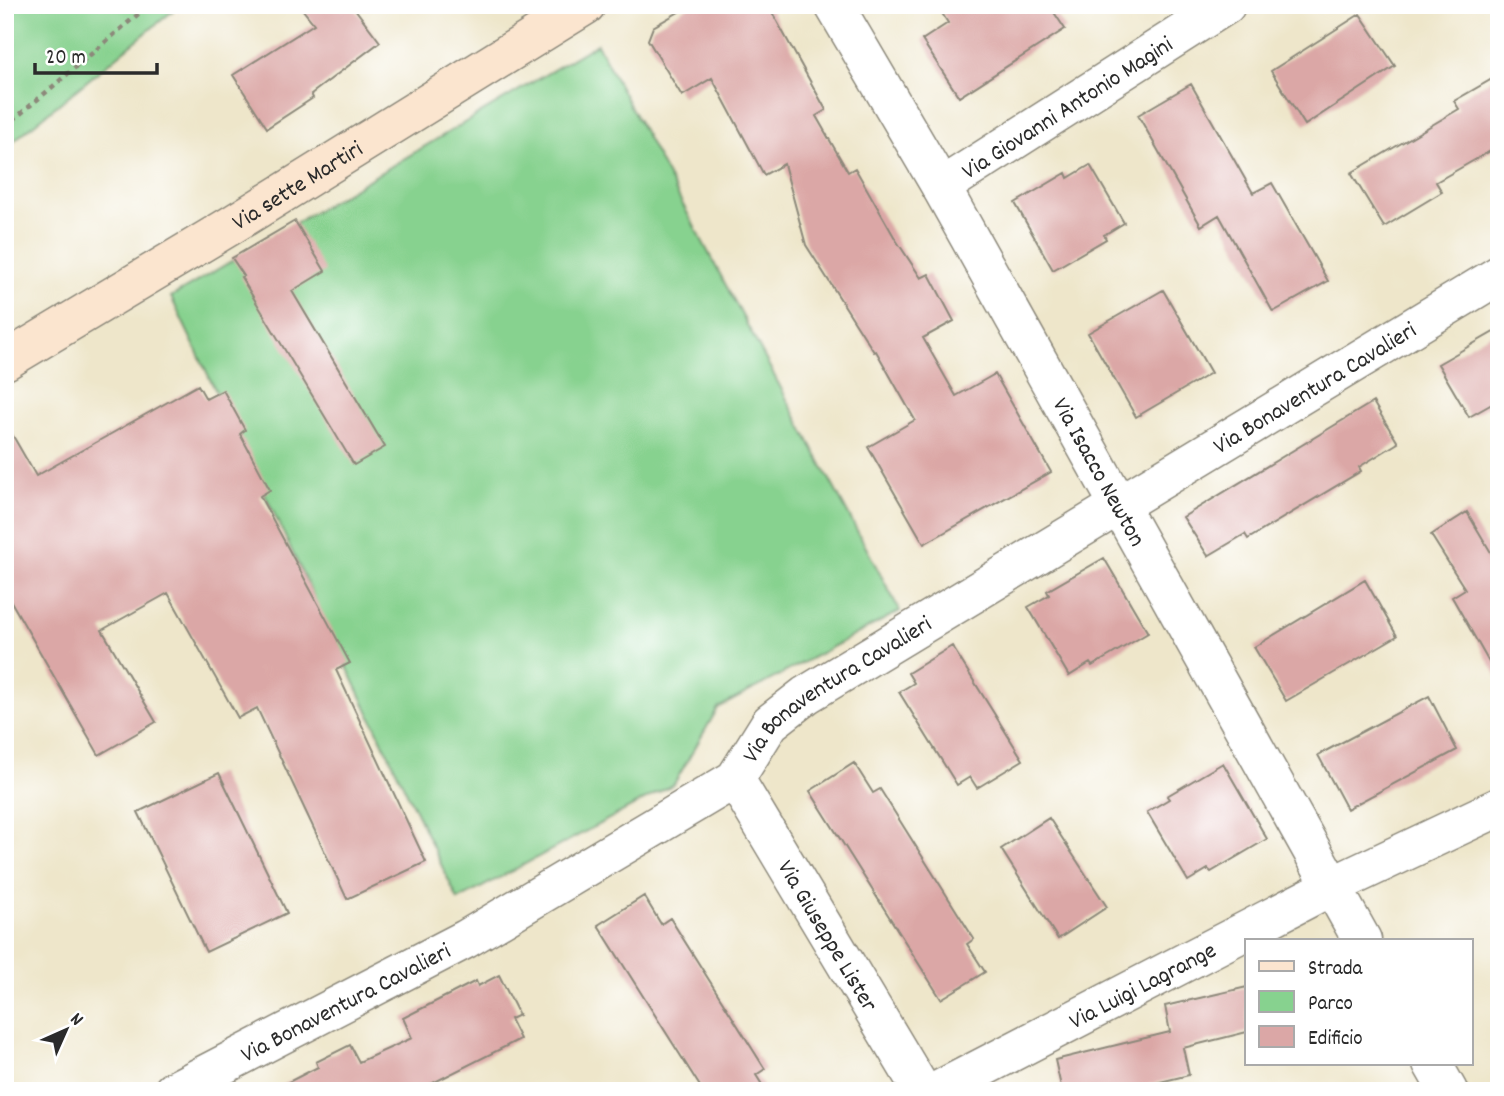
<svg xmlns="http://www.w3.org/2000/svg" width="1504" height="1096" font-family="Dekko,sans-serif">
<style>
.green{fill:#87d28f;stroke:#597e5d;stroke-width:2}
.building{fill:#dba7a6}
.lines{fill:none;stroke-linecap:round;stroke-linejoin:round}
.minor-casing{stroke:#8c887a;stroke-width:41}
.secondary-casing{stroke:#8c887a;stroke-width:41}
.path{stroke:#8c887a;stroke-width:4.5;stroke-dasharray:5 5;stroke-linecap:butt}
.minor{stroke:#fff;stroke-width:38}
.secondary{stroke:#fbe5cf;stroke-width:38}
.labels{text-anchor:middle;stroke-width:6;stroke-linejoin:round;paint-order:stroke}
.street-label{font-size:24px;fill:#2b2b2b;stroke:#fff}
</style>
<rect width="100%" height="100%" fill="#fff"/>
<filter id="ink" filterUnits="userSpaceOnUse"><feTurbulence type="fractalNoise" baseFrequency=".0143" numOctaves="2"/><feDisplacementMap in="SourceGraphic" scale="14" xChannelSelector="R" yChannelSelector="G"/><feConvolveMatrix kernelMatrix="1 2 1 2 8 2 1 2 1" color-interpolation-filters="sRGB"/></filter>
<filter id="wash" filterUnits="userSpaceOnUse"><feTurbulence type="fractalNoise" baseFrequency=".00686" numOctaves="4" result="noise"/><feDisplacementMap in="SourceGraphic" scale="28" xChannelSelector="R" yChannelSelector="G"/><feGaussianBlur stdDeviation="1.57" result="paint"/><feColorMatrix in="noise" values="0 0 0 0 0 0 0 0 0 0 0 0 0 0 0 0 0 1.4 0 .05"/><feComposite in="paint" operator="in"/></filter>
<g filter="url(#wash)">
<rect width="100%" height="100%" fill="#eee6ca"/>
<path class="green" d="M 5,5 L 180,5 L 5,148 Z
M 597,44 L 900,611 L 718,708 L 674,784 L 458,900 L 171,297 Z"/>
<g id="blocks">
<path class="building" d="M 299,5 L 352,5 L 380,42 L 311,94 L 313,98 L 267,128 L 233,75 L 314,24 Z
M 691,5 L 768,5 L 826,110 L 816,116 L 848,172 L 855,168 L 896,240 L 921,278 L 929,274 L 954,321 L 923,338 L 956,396 L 995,374 L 1051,472 L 924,544 L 868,447 L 915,420 L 876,351 L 874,352 L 806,245 L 784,164 L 764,175 L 712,78 L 682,96 L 648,40 L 653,27 Z
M 937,5 L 1049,5 L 1065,29 L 959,97 L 922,40 L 948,23 Z
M 1360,14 L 1395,66 L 1305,125 L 1271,71 Z
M 1499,75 L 1499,146 L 1436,182 L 1442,192 L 1384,227 L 1351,173 L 1459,109 L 1454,101 Z
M 1191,84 L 1253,193 L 1272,183 L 1328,281 L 1273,312 L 1219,215 L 1201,226 L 1138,115 Z
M 1090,165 L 1124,223 L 1104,235 L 1106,239 L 1053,270 L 1015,203 L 1066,173 L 1068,178 Z
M 295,221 L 325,271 L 292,291 L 385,447 L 354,465 L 241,277 L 244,276 L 232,258 Z
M 1163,290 L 1211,373 L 1136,417 L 1088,333 Z
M 1499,329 L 1499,400 L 1469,417 L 1438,364 Z
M 198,385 L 206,399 L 223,390 L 245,430 L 240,434 L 270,490 L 260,496 L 350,663 L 336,670 L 426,862 L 347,899 L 257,708 L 238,718 L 168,593 L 102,630 L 156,722 L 99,755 L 5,591 L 5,422 L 36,476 Z
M 1373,402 L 1398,443 L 1359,467 L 1361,471 L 1248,539 L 1245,534 L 1208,556 L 1183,517 Z
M 1467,512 L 1499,566 L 1499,680 L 1452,597 L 1465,589 L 1431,535 Z
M 1104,558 L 1148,633 L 1092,666 L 1090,663 L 1069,676 L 1028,607 L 1049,595 L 1047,591 Z
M 1365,580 L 1397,636 L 1286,701 L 1254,647 Z
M 952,646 L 1023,760 L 977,788 L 970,777 L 957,785 L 899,692 L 914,683 L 908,673 Z
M 1429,696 L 1457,750 L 1347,809 L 1318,755 Z
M 854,763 L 873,793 L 880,789 L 974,939 L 967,944 L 985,972 L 941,999 L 810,791 Z
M 1223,763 L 1267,839 L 1211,872 L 1208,869 L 1188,881 L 1147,812 L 1169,799 L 1167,796 Z
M 219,773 L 287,913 L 206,952 L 138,812 Z
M 1049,818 L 1107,907 L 1058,939 L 1001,849 Z
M 644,896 L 661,924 L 670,918 L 765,1069 L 756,1075 L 766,1091 L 703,1091 L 598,925 Z
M 499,975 L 519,1015 L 510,1019 L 520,1039 L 417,1091 L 271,1091 L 318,1067 L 316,1062 L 350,1045 L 359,1062 L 412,1038 L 403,1018 L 476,981 L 478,986 Z
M 1247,987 L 1247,1032 L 1183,1048 L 1189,1075 L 1123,1091 L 1062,1091 L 1055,1060 L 1170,1032 L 1165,1006 Z"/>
</g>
</g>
<g filter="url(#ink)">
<use href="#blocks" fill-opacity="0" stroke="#8c887a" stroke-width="2"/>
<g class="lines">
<g class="minor-casing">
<g id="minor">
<path id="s1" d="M 834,5 L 941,187 L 1362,940"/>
<path id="s2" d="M 941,187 L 1226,5"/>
<path id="s3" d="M 735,779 L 922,1091"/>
<path d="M 1432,1063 L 1448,1091"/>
<path id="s4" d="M 173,1091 L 466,939 L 735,779 L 770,723 L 806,695 L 1499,275"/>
<path id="s5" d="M 937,1091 L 1332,886 L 1499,807"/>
</g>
</g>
<g class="secondary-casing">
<g id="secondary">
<path id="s6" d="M 5,361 L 230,226 L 586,5"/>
</g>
</g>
<path class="path" d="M 5,127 L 149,5"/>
<use href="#minor" class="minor"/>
<use href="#secondary" class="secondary"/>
</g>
</g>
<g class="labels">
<g class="street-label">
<text dy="8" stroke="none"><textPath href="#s2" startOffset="149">Via Giovanni Antonio Magini</textPath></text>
<text dy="8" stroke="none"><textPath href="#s6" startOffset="341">Via sette Martiri</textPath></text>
<text dy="8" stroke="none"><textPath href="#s4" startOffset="1349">Via Bonaventura Cavalieri</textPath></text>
<text dy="8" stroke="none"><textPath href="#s1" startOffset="537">Via Isacco Newton</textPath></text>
<text dy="8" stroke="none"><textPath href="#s4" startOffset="782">Via Bonaventura Cavalieri</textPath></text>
<text dy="8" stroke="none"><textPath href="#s3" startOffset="182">Via Giuseppe Lister</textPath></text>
<text dy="8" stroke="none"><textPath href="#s5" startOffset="231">Via Luigi Lagrange</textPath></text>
<text dy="8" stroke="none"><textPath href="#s4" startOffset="194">Via Bonaventura Cavalieri</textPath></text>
</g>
</g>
<rect width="1504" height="1096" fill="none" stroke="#fff" stroke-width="28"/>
<rect x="1245" y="939" width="228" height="126" fill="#ffffff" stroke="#aaaaaa" stroke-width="2"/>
<rect x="1259" y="961" width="35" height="10" fill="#fbe5cf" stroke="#aaaaaa" stroke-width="2"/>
<text x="1308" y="974" font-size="21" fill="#2b2b2b">Strada</text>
<rect x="1259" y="991" width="35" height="21" fill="#87d28f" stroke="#aaaaaa" stroke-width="2"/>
<text x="1308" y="1009" font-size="21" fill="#2b2b2b">Parco</text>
<rect x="1259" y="1026" width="35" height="21" fill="#dba7a6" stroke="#aaaaaa" stroke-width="2"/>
<text x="1308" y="1044" font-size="21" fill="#2b2b2b">Edificio</text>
<g transform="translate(66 1030) rotate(45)" stroke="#ffffff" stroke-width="5" paint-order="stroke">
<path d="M0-5L12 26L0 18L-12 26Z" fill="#2b2b2b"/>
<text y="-10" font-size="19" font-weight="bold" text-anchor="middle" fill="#2b2b2b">N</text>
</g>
<path d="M35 63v10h122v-10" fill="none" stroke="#2b2b2b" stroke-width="3.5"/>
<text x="46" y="63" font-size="21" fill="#2b2b2b" stroke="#ffffff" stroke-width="5" paint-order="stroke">20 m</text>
</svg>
